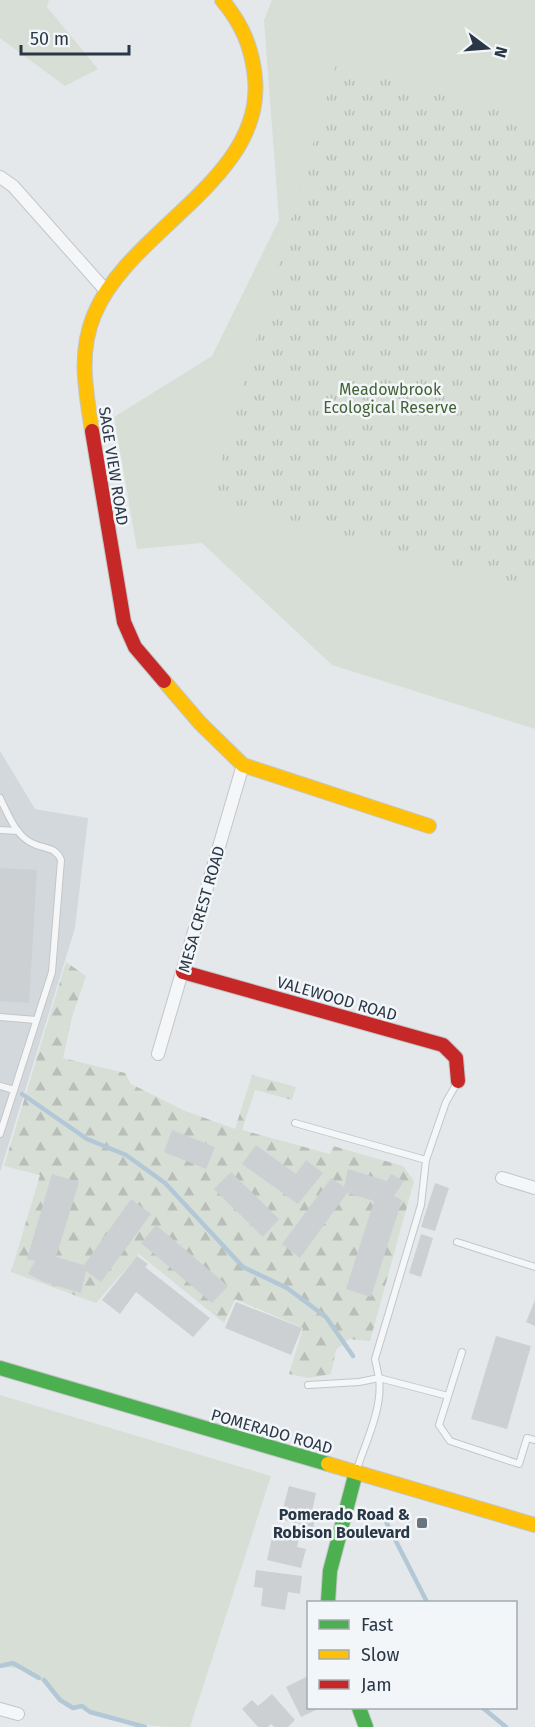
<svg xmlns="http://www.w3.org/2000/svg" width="535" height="1727" font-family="'Fira Sans',sans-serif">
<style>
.built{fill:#d3d8dd}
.green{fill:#d7ded5}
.forest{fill:url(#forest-firs)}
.park{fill:url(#park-tufts)}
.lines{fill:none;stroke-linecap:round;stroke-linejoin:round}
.stream{stroke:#b3c8d6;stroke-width:4.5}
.building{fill:#cdd0d3}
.lane-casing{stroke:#c3c6c8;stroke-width:8}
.street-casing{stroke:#c3c6c8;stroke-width:14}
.fast-casing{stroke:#c3c6c8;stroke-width:16}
.slow-casing{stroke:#c3c6c8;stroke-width:16}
.jam-casing{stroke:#c3c6c8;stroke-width:16}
.lane{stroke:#f4f6f7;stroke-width:6}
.street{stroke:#f4f6f7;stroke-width:12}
.fast{stroke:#4caf50;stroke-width:14}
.slow{stroke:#ffc107;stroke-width:14}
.jam{stroke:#c62828;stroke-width:14}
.poi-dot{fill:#6b757f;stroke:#f3f6f9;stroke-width:2}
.labels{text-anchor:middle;stroke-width:5;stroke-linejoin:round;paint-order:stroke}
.park-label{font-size:16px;fill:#436236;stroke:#f3f6f9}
.street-label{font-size:16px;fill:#2a3746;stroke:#f3f6f9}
.poi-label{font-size:16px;font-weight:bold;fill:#2a3746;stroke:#f3f6f9;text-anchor:end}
</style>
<defs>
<pattern id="forest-firs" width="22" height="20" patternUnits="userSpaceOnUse" patternTransform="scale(1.5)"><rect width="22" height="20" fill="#d7ded5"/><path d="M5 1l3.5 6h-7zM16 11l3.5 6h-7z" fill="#b9bfb8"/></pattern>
<pattern id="park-tufts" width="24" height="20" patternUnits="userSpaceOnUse" patternTransform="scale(1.5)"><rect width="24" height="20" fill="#d7ded5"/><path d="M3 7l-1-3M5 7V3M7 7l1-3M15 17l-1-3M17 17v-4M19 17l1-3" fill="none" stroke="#b9bfb8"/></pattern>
</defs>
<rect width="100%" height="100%" fill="#e5e8ea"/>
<path class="built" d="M 0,751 L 35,809 L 88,818 L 75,928 L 0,1172 Z"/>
<path class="green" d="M 0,0 L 49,0 L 47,7 L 98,69 L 65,86 L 0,38 Z
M 272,0 L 535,0 L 535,729 L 332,665 L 202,543 L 137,549 L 114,417 L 212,356 L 279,220 L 264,20 Z
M 0,1395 L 271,1476 L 190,1727 C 160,1727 105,1725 82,1706 L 73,1708 C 45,1690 40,1666 0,1667 Z"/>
<path class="forest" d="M 66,962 L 86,976 L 72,1017 L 63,1058 L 125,1073 L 131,1084 L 183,1110 L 235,1129 L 252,1075 L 296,1087 L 292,1100 L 255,1090 L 242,1130 L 330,1154 L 333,1146 L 403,1166 L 414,1181 L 370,1341 L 349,1339 L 336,1350 L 331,1374 L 309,1378 L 289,1374 L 303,1328 L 235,1299 L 224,1323 L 139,1254 L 96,1303 L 11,1272 L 40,1175 L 4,1166 Z"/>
<path class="park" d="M 336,65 L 535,119 L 535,589 L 210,499 Z"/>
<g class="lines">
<path class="stream" d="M 22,1094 L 87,1139 L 126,1155 L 165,1183 L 243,1267 L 287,1288 L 326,1317 L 353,1356
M 381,1512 L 427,1602
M 0,1666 L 13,1663 L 39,1678
M 44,1680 L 60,1700 L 73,1708 L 82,1706 L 90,1712 L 145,1727
M 483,1708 L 506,1727"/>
</g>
<path class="building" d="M 0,868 L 37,870 L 29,1003 L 0,1001 Z
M 172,1130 L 215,1147 L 206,1169 L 164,1152 Z
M 256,1145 L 296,1174 L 306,1160 L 323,1173 L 298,1204 L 242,1164 Z
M 348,1169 L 387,1181 L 391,1174 L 404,1181 L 394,1196 L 402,1200 L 371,1297 L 346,1289 L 374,1201 L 347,1193 L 300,1258 L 282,1244 L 331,1178 L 344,1187 Z
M 231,1172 L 279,1219 L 263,1237 L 214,1189 Z
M 52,1174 L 79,1182 L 56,1257 L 84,1265 L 131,1199 L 151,1214 L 101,1282 L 86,1271 L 81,1293 L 44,1282 L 28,1274 L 35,1261 L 27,1259 Z
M 435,1183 L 449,1188 L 435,1231 L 421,1227 Z
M 156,1225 L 228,1286 L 212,1303 L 141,1243 Z
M 421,1234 L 433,1238 L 421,1277 L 409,1273 Z
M 137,1256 L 148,1264 L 145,1267 L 210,1318 L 193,1337 L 136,1292 L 120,1314 L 102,1300 Z
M 535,1300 L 535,1326 L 526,1322 Z
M 236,1302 L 302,1328 L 291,1355 L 225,1328 Z
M 496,1336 L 531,1346 L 507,1429 L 471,1419 Z
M 289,1486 L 316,1493 L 312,1512 L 317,1513 L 313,1528 L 280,1519 Z
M 274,1529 L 300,1535 L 297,1547 L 306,1549 L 301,1568 L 267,1560 Z
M 256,1570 L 302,1576 L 300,1594 L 288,1592 L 285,1610 L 261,1606 L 263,1588 L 254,1587 Z
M 308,1676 L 308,1708 L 320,1708 L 301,1717 L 286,1687 Z
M 272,1694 L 295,1720 L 288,1727 L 274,1727 L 271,1724 L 268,1727 L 258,1727 L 242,1709 L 252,1700 L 258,1706 Z"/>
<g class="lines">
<g class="lane-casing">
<path id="lane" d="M 0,798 C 8,814 16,837 34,844 C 45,849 56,847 61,860 L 52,972 L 0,1134
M 0,830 L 18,831
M 0,1017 L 36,1020
M 0,1086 L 14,1090
M 295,1123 L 426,1160
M 457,1242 L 535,1267
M 462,1352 L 439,1425 L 450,1441 L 519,1464 L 527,1438 L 535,1440
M 308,1385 L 359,1382 L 379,1378 C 383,1408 366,1441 357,1469
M 448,1396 L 379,1378 L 375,1359 L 421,1205 L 426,1160 L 446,1102 L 457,1083"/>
</g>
<g class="street-casing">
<path id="street" d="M 0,177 L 13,186 L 107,292
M 158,1054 L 243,765
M 502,1178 L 535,1188
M 0,1709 L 18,1714"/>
</g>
<g class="fast-casing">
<path id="fast" d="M 0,1368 L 328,1464
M 328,1602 L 330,1571 L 356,1472
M 359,1708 L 366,1727"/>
</g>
<g class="slow-casing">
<path id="slow" d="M 92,431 C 86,391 78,354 94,315 C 129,229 265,179 255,78 C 252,47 242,24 222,0
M 164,681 L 200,723 L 243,765 L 429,826
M 328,1464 L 535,1525"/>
</g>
<g class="jam-casing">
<path id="jam" d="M 92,431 L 124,622 L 135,647 L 164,681
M 183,972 L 443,1045 L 456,1058 L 458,1081"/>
</g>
<use href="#lane" class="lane"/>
<use href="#street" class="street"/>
<use href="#fast" class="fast"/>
<use href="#slow" class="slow"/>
<use href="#jam" class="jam"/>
</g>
<rect class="poi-dot" x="416" y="1517" width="12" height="12" rx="3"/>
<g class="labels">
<g class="park-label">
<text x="390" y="395">Meadowbrook<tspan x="390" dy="18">Ecological Reserve</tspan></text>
</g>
<g class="street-label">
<text transform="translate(114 466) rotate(81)" y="6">SAGE VIEW ROAD</text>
<text transform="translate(201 909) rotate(-74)" y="6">MESA CREST ROAD</text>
<text transform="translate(337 998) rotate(16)" y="6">VALEWOOD ROAD</text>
<text transform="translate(272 1431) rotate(16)" y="6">POMERADO ROAD</text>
</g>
<g class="poi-label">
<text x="410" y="1520">Pomerado Road &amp;<tspan x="410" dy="18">Robison Boulevard</tspan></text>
</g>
</g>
<rect x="307" y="1601" width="210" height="108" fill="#f3f6f9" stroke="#a3aab1" stroke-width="1.5"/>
<rect x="319" y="1620" width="30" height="9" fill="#4caf50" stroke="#a3aab1" stroke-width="1.5"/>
<text x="361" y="1631" font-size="18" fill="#2a3746">Fast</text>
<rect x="319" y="1650" width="30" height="9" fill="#ffc107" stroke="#a3aab1" stroke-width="1.5"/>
<text x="361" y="1661" font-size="18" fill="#2a3746">Slow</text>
<rect x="319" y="1680" width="30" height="9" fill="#c62828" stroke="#a3aab1" stroke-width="1.5"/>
<text x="361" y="1691" font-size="18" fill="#2a3746">Jam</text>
<g transform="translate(487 48) rotate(106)" stroke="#f3f6f9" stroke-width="4.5" paint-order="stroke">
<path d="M0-4.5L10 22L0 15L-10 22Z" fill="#2a3746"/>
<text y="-9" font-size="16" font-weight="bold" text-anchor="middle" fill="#2a3746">N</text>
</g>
<path d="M21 45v9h108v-9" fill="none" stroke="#2a3746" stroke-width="3"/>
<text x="30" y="45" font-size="18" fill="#2a3746" stroke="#f3f6f9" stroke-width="4.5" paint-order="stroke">50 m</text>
</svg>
